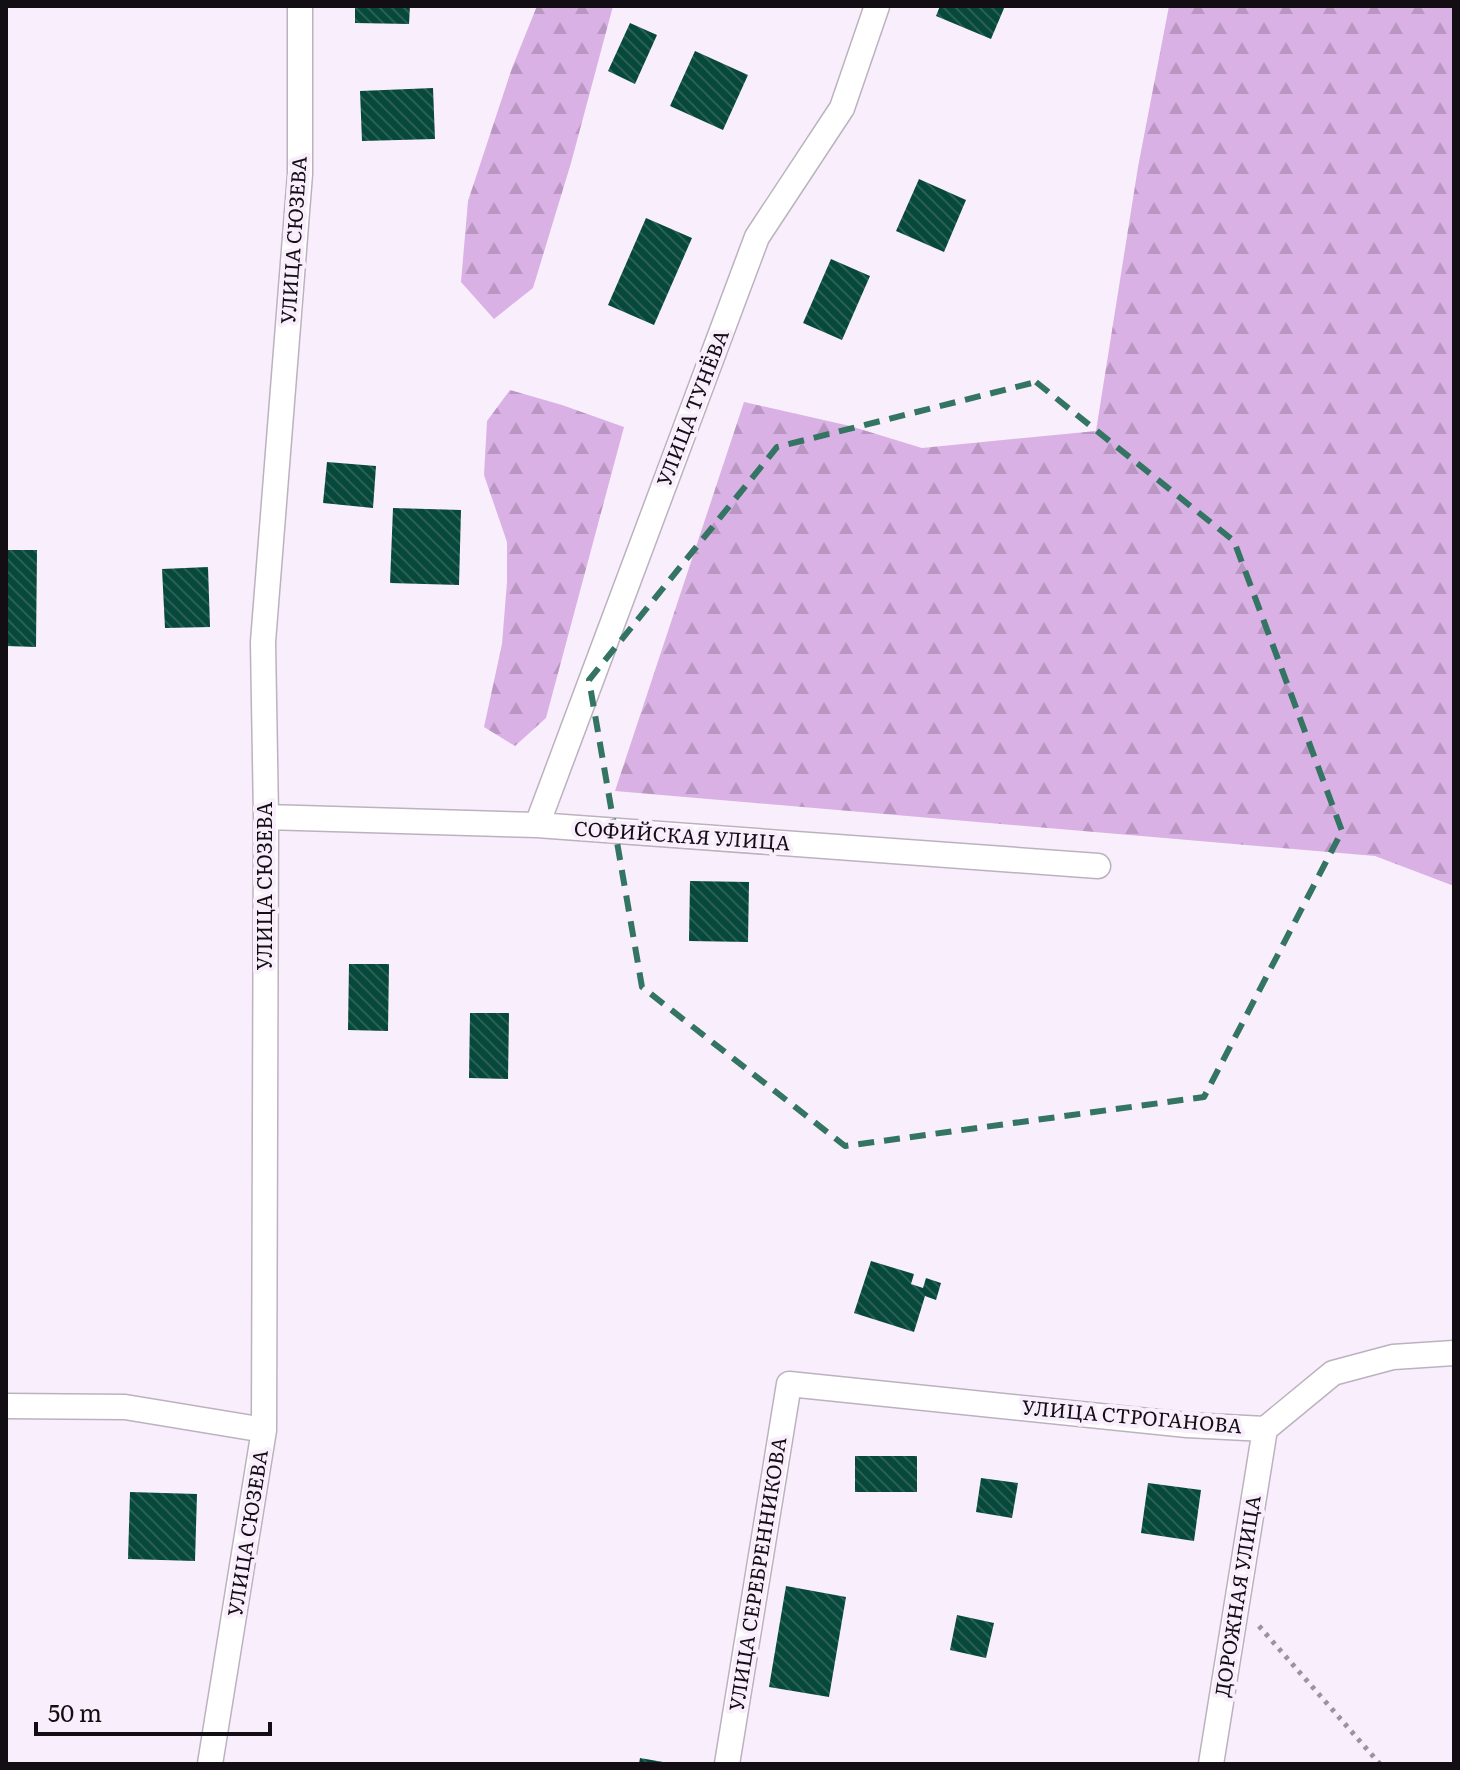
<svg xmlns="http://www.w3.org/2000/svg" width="1460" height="1770" font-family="Literata,serif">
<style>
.forest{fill:url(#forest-firs)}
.building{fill:url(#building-back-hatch)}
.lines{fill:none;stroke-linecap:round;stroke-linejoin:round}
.street-casing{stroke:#bcb2bf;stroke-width:27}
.path{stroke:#9c949d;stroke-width:5;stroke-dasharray:4 6;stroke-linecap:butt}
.street{stroke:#fff;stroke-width:24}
.marked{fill:none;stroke:#337463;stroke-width:6;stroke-dasharray:16 10;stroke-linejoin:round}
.labels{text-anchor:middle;stroke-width:8;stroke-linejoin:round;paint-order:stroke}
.street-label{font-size:20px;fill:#120e13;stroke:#f9eefb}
</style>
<defs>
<pattern id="forest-firs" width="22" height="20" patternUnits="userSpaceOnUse" patternTransform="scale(2)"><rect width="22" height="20" fill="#dab1e4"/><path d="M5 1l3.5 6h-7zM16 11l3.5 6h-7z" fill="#ba97c3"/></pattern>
<pattern id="building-back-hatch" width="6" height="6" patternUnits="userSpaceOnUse" patternTransform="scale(2)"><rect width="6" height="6" fill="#06493b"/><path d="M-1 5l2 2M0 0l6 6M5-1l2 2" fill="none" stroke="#2a5f54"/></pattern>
</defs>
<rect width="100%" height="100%" fill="#f9eefb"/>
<path class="forest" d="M 537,6 L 613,6 L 571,163 L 533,288 L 494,319 L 461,282 L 468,201 L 512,68 Z
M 1169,6 L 1454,6 L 1454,886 L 1375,856 L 615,791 L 744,402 L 850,426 L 922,448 L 1096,431 L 1138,167 Z
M 510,390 L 562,405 L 624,427 L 546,718 L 515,746 L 484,727 L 502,644 L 507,582 L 507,542 L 484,475 L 487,421 Z"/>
<path class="building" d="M 355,6 L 410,6 L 409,24 L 355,23 Z
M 940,6 L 1005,6 L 991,39 L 936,16 Z
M 630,23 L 657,35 L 635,84 L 608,71 Z
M 695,51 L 748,75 L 723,130 L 670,106 Z
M 433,88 L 435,139 L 362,141 L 360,91 Z
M 919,179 L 966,200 L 944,252 L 896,231 Z
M 646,218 L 692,238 L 654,325 L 608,305 Z
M 831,259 L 870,276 L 842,340 L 803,323 Z
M 327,462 L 376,466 L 373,508 L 323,503 Z
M 393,508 L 461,510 L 459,585 L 390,583 Z
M 6,550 L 37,550 L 36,647 L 6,646 Z
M 208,567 L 210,627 L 165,628 L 162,569 Z
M 690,881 L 749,882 L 748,942 L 689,941 Z
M 349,964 L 389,964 L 388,1031 L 348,1030 Z
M 470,1013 L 509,1013 L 508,1079 L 469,1078 Z
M 871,1261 L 914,1274 L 911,1284 L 923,1288 L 926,1278 L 941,1283 L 936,1300 L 925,1296 L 914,1332 L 854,1313 Z
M 855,1456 L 917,1456 L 917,1492 L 855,1492 Z
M 981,1478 L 1018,1483 L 1012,1518 L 976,1512 Z
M 1148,1483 L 1201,1490 L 1194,1541 L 1141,1533 Z
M 130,1492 L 197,1494 L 195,1561 L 128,1559 Z
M 786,1586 L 846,1597 L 829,1697 L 769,1687 Z
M 957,1615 L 994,1623 L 986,1658 L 950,1650 Z
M 640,1758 L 663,1762 L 663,1764 L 639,1764 Z"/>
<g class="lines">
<g class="street-casing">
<path id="street" d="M 266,817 L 537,825 L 1098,866
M 537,825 L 757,237 L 842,108 L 877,6
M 6,1406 L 125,1407 L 264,1430
M 210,1764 L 264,1430 L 266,817 L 263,642 L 300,174 L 300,6
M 727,1764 L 789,1384 L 1187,1425 L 1265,1429 L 1333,1373 L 1393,1357 L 1454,1353
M 1211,1764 L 1265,1429"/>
</g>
<path class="path" d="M 1259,1626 L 1380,1764"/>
<use href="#street" class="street"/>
</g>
<path class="marked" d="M 1036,382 L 1234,541 L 1342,831 L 1204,1097 L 845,1146 L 642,987 L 589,680 L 777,447 Z"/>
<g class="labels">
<g class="street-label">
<text transform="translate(294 240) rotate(-86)" y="7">УЛИЦА СЮЗЕВА</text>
<text transform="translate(693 408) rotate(-69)" y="7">УЛИЦА ТУНЁВА</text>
<text transform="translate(682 836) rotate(4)" y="7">СОФИЙСКАЯ УЛИЦА</text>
<text transform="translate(265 886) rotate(-90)" y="7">УЛИЦА СЮЗЕВА</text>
<text transform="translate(1132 1417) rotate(5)" y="7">УЛИЦА СТРОГАНОВА</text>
<text transform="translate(248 1533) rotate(-81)" y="7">УЛИЦА СЮЗЕВА</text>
<text transform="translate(758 1574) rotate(-81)" y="7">УЛИЦА СЕРЕБРЕННИКОВА</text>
<text transform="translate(1238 1596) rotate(-81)" y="7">ДОРОЖНАЯ УЛИЦА</text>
</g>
</g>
<rect width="1460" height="1770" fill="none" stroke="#120e13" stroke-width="16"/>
<path d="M36 1722v12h234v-12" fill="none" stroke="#120e13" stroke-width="4"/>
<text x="48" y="1722" font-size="24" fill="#120e13" stroke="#f9eefb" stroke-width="6" paint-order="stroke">50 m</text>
</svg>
